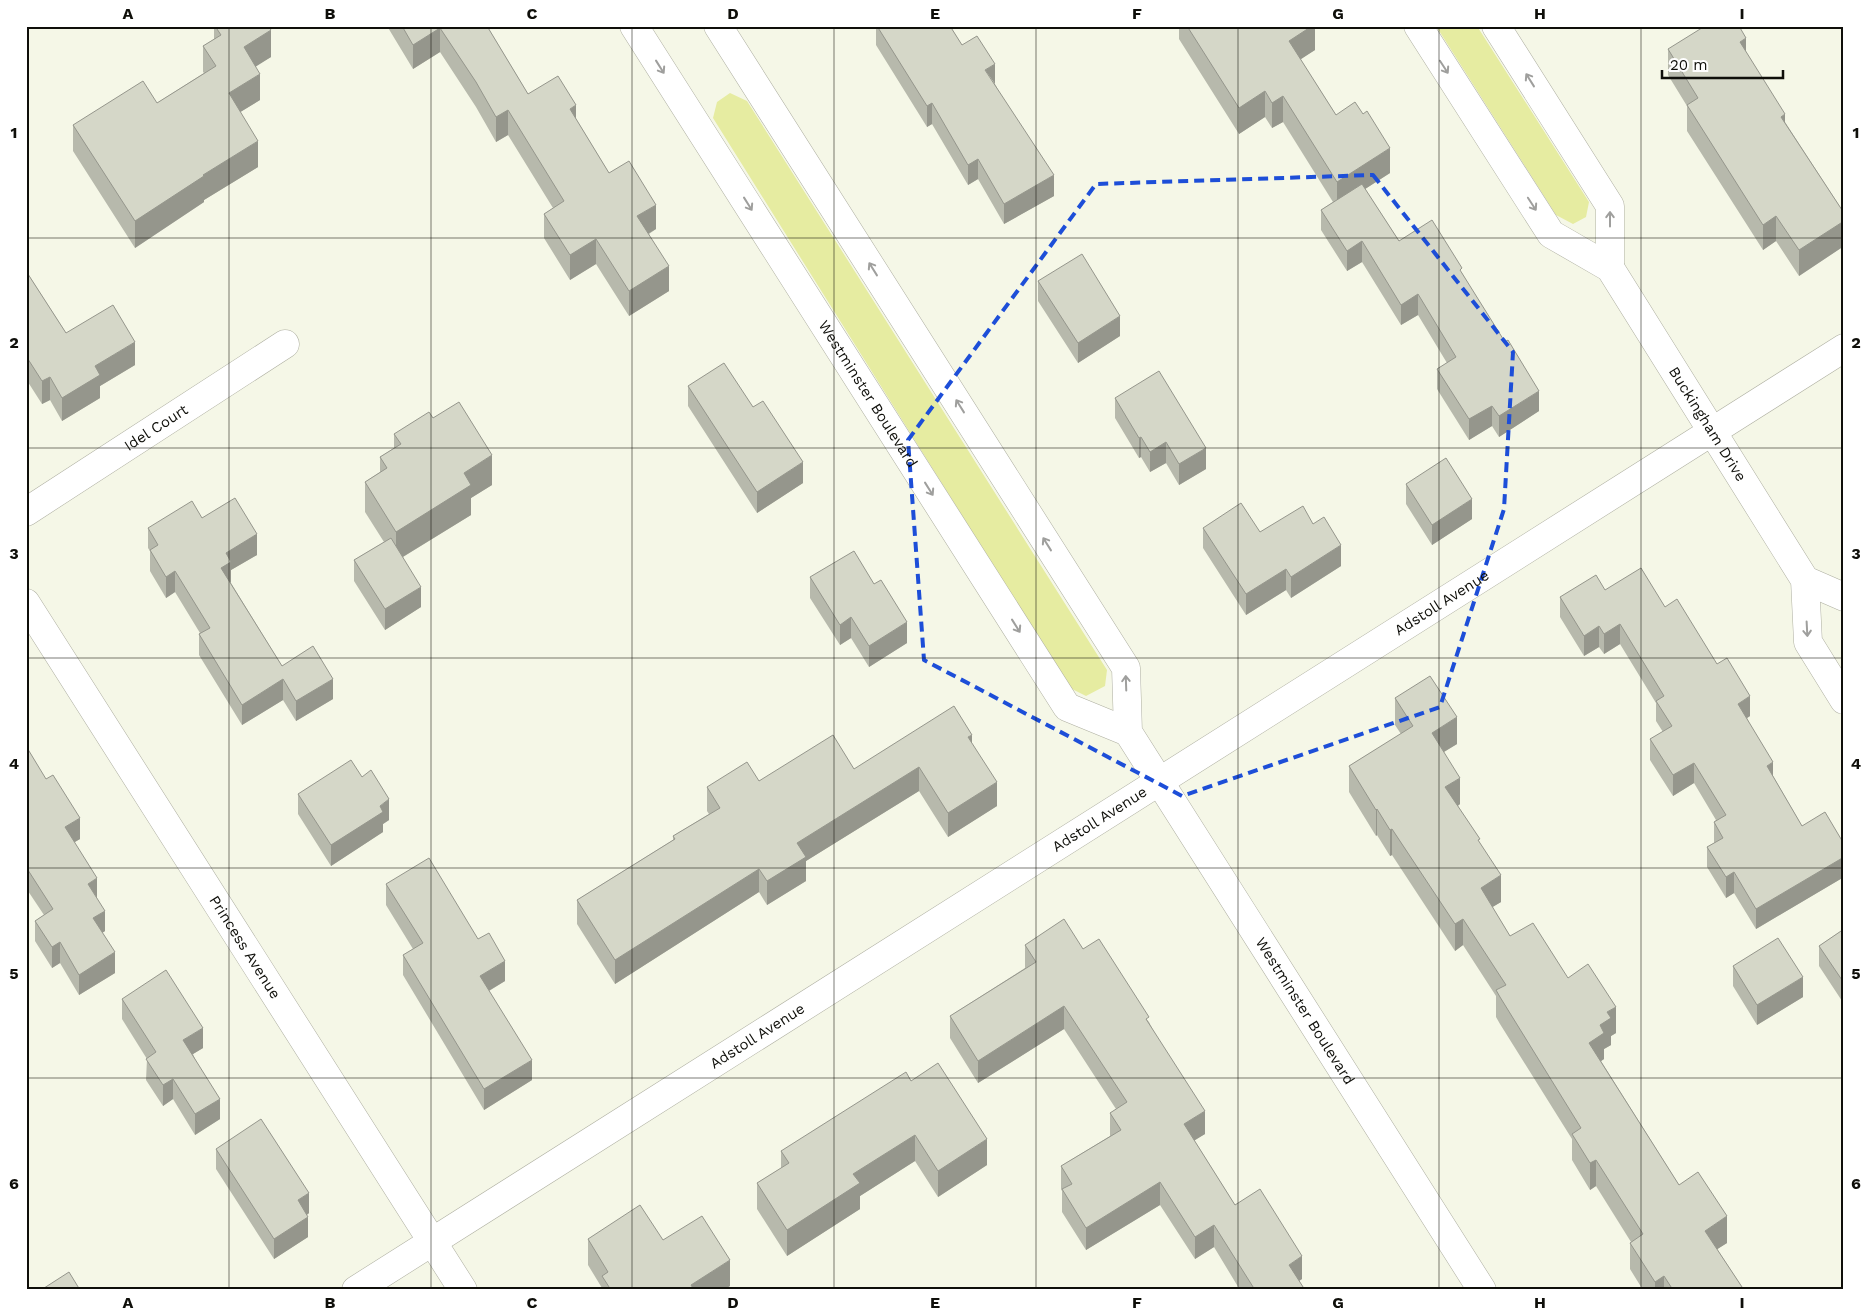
<svg xmlns="http://www.w3.org/2000/svg" width="1870" height="1316" font-family="'Work Sans',sans-serif">
<style>
.green{fill:#e6eca1}
.lines{fill:none;stroke-linecap:round;stroke-linejoin:round}
.minor-casing{stroke:#aeafa1;stroke-width:29}
.minor{stroke:#fff;stroke-width:28}
.wall{fill:#b7b9ac}
.shaded-wall{fill:#95968c}
.building{fill:#d5d7c8;stroke:#95968c}
.oneway{stroke:#9f9f9d}
.marked{fill:none;stroke:#1d4ed8;stroke-width:4;stroke-dasharray:10 6;stroke-linejoin:round}
.grid{fill:none;stroke:#0f0f0a;stroke-width:1;stroke-opacity:0.55}
.labels{text-anchor:middle;stroke-width:4.5;stroke-linejoin:round;paint-order:stroke}
.street-label{font-size:15px;fill:#0f0f0a;stroke:#fff}
.neatline{fill:none;stroke:#0f0f0a;stroke-width:2}
.grid-label{font-size:16px;text-anchor:middle;font-weight:bold;fill:#0f0f0a}
</style>
<rect width="100%" height="100%" fill="#f5f7e7"/>
<path class="green" d="M 1436,26 L 1477,26 L 1589,202 L 1586,217 L 1573,224 L 1556,215 Z
M 730,93 L 747,101 L 1107,670 L 1105,686 L 1086,696 L 1070,688 L 713,118 L 717,102 Z"/>
<g class="lines">
<g class="minor-casing">
<g id="minor">
<path id="s1" d="M 634,26 L 1067,707 L 1128,732"/>
<path id="s2" d="M 718,26 L 1126,668 L 1128,732 L 1482,1290"/>
<path id="s3" d="M 1418,26 L 1551,234 L 1610,268 L 1805,580 L 1808,642 L 1844,700"/>
<path d="M 1496,26 L 1610,206 L 1610,268"/>
<path id="s4" d="M 26,512 L 285,344"/>
<path d="M 1805,580 L 1844,597"/>
<path id="s5" d="M 26,603 L 463,1290"/>
<path id="s6" d="M 356,1290 L 1844,348"/>
</g>
</g>
<use href="#minor" class="minor"/>
</g>
<path class="wall" d="M 214,26 L 268,26 L 271,57 L 255,66 L 260,100 L 240,112 L 258,167 L 204,200 L 204,202 L 135,248 L 73,151 L 73,125 L 157,103 L 204,73 L 203,72 L 203,46 L 214,39 Z
M 387,26 L 487,26 L 528,94 L 576,119 L 609,173 L 656,229 L 649,234 L 669,291 L 629,316 L 596,264 L 570,280 L 544,238 L 544,214 L 553,208 L 508,135 L 496,142 L 476,107 L 440,52 L 413,69 Z
M 876,26 L 950,26 L 962,45 L 995,84 L 1054,196 L 1004,224 L 978,179 L 968,185 L 932,124 L 927,127 L 876,45 Z
M 1179,26 L 1315,26 L 1315,50 L 1300,59 L 1336,115 L 1390,173 L 1365,189 L 1399,241 L 1462,273 L 1539,411 L 1499,437 L 1492,426 L 1469,440 L 1437,389 L 1437,369 L 1447,363 L 1418,315 L 1401,325 L 1362,262 L 1347,271 L 1321,230 L 1321,210 L 1333,202 L 1283,122 L 1272,128 L 1265,117 L 1239,134 L 1179,39 Z
M 1668,49 L 1746,52 L 1785,122 L 1844,213 L 1844,246 L 1799,276 L 1776,241 L 1763,250 L 1687,131 L 1687,106 L 1668,75 Z
M 26,271 L 66,333 L 135,365 L 100,386 L 100,398 L 62,421 L 50,400 L 42,404 L 26,379 Z
M 1038,281 L 1120,336 L 1078,363 L 1038,301 Z
M 688,386 L 803,483 L 757,513 L 688,406 Z
M 1115,398 L 1206,469 L 1179,485 L 1166,463 L 1150,472 L 1141,457 L 1139,458 L 1115,418 Z
M 433,418 L 492,485 L 471,498 L 471,515 L 403,557 L 421,607 L 385,630 L 354,581 L 354,560 L 384,542 L 365,512 L 365,482 L 380,472 L 380,457 L 394,448 L 394,434 Z
M 1406,484 L 1472,519 L 1432,545 L 1406,504 Z
M 202,518 L 257,555 L 231,570 L 231,583 L 282,666 L 333,699 L 296,721 L 283,700 L 242,725 L 199,655 L 199,634 L 200,633 L 175,592 L 166,598 L 150,571 L 150,551 L 148,548 L 148,528 Z
M 1313,524 L 1341,566 L 1291,598 L 1286,590 L 1246,615 L 1203,548 L 1203,528 L 1260,532 Z
M 810,577 L 907,643 L 869,667 L 851,638 L 840,645 L 810,598 Z
M 1605,590 L 1665,607 L 1717,664 L 1750,716 L 1747,718 L 1773,776 L 1802,826 L 1844,844 L 1844,877 L 1756,929 L 1734,893 L 1726,898 L 1707,867 L 1707,847 L 1714,843 L 1714,822 L 1716,820 L 1694,783 L 1673,796 L 1650,760 L 1650,739 L 1663,732 L 1656,721 L 1656,703 L 1620,644 L 1604,654 L 1599,647 L 1584,656 L 1560,617 L 1560,597 Z
M 1395,698 L 1457,744 L 1444,752 L 1460,804 L 1458,806 L 1480,844 L 1501,902 L 1492,907 L 1510,936 L 1568,978 L 1616,1033 L 1611,1036 L 1611,1045 L 1604,1049 L 1604,1059 L 1601,1061 L 1679,1185 L 1727,1243 L 1717,1249 L 1744,1290 L 1643,1290 L 1630,1269 L 1630,1243 L 1631,1242 L 1596,1186 L 1590,1190 L 1572,1160 L 1572,1139 L 1500,1024 L 1496,1017 L 1496,996 L 1463,945 L 1455,951 L 1392,855 L 1390,856 L 1377,835 L 1376,836 L 1349,792 L 1349,766 L 1401,734 L 1395,725 Z
M 972,744 L 997,806 L 948,837 L 919,791 L 806,861 L 806,881 L 767,905 L 759,892 L 615,984 L 577,924 L 577,900 L 673,840 L 673,836 L 709,814 L 707,811 L 707,787 L 854,769 Z
M 26,746 L 80,839 L 74,842 L 97,898 L 105,931 L 102,933 L 115,973 L 79,995 L 60,963 L 52,968 L 35,941 L 35,921 L 44,915 L 26,888 Z
M 362,777 L 389,820 L 383,824 L 383,832 L 331,866 L 298,814 L 298,794 Z
M 386,884 L 478,939 L 505,981 L 489,991 L 532,1080 L 484,1110 L 403,975 L 403,955 L 413,949 L 386,905 Z
M 1844,929 L 1844,1004 L 1819,966 L 1819,946 Z
M 1025,945 L 1083,949 L 1149,1022 L 1205,1134 L 1194,1140 L 1235,1205 L 1302,1279 L 1299,1281 L 1305,1290 L 1240,1290 L 1214,1247 L 1195,1259 L 1160,1205 L 1086,1250 L 1062,1212 L 1062,1191 L 1061,1189 L 1061,1166 L 1110,1136 L 1110,1113 L 1116,1109 L 1064,1029 L 978,1083 L 950,1038 L 950,1016 L 1025,968 Z
M 1733,966 L 1803,997 L 1757,1025 L 1733,986 Z
M 122,999 L 203,1048 L 193,1054 L 220,1119 L 195,1135 L 173,1099 L 163,1106 L 146,1080 L 147,1059 L 122,1019 Z
M 911,1081 L 987,1165 L 938,1197 L 915,1161 L 860,1196 L 860,1209 L 787,1256 L 757,1209 L 757,1183 L 781,1168 L 781,1151 Z
M 216,1149 L 309,1213 L 307,1215 L 308,1237 L 274,1259 L 216,1169 Z
M 588,1239 L 663,1240 L 730,1286 L 723,1290 L 602,1290 L 602,1288 L 588,1265 Z"/>
<path class="shaded-wall" d="M 1312,26 L 1315,26 L 1315,50 L 1289,67 L 1289,41 Z
M 440,28 L 440,52 L 413,69 L 413,45 Z
M 271,30 L 271,57 L 244,74 L 244,47 Z
M 1746,38 L 1746,64 L 1740,42 Z
M 995,64 L 995,84 L 985,70 Z
M 260,74 L 260,100 L 229,119 L 229,93 Z
M 1265,91 L 1265,117 L 1239,134 L 1239,108 Z
M 1283,96 L 1283,122 L 1272,128 L 1272,103 Z
M 932,103 L 932,124 L 927,127 L 927,106 Z
M 576,105 L 576,130 L 570,109 Z
M 508,110 L 508,135 L 496,142 L 496,117 Z
M 1785,114 L 1785,140 L 1781,117 Z
M 258,141 L 258,167 L 204,200 L 204,202 L 135,248 L 135,221 L 203,175 Z
M 1390,148 L 1390,173 L 1337,207 L 1337,182 Z
M 978,159 L 978,179 L 968,185 L 968,165 Z
M 1054,175 L 1054,196 L 1004,224 L 1004,204 Z
M 656,205 L 656,229 L 637,240 L 637,216 Z
M 1776,216 L 1776,241 L 1763,250 L 1763,225 Z
M 1844,221 L 1844,246 L 1799,276 L 1799,250 Z
M 596,239 L 596,264 L 570,280 L 570,255 Z
M 1362,241 L 1362,262 L 1347,271 L 1347,251 Z
M 669,266 L 669,291 L 629,316 L 629,291 Z
M 1418,294 L 1418,315 L 1401,325 L 1401,305 Z
M 1120,316 L 1120,336 L 1078,363 L 1078,343 Z
M 135,342 L 135,365 L 100,386 L 100,398 L 62,421 L 62,398 L 95,366 Z
M 50,377 L 50,400 L 42,404 L 42,381 Z
M 1539,391 L 1539,411 L 1499,437 L 1499,416 Z
M 1492,406 L 1492,426 L 1469,440 L 1469,419 Z
M 1141,437 L 1141,457 L 1139,458 L 1139,438 Z
M 1166,442 L 1166,463 L 1150,472 L 1150,452 Z
M 1206,448 L 1206,469 L 1179,485 L 1179,464 Z
M 492,455 L 492,485 L 471,498 L 471,515 L 396,561 L 396,532 L 464,473 Z
M 803,462 L 803,483 L 757,513 L 757,492 Z
M 1472,499 L 1472,519 L 1432,545 L 1432,525 Z
M 257,534 L 257,555 L 231,570 L 231,582 L 221,588 L 221,568 L 226,553 Z
M 1341,545 L 1341,566 L 1291,598 L 1291,577 Z
M 1286,569 L 1286,590 L 1246,615 L 1246,594 Z
M 175,571 L 175,592 L 166,598 L 166,577 Z
M 421,587 L 421,607 L 385,630 L 385,609 Z
M 851,617 L 851,638 L 840,645 L 840,625 Z
M 907,622 L 907,643 L 869,667 L 869,646 Z
M 1620,624 L 1620,644 L 1604,654 L 1604,634 Z
M 1599,626 L 1599,647 L 1584,656 L 1584,636 Z
M 283,679 L 283,700 L 242,725 L 242,705 Z
M 333,679 L 333,699 L 296,721 L 296,701 Z
M 1750,696 L 1750,716 L 1738,724 L 1738,704 Z
M 1457,717 L 1457,744 L 1432,759 L 1432,733 Z
M 972,735 L 972,758 L 968,737 Z
M 1773,762 L 1773,783 L 1767,766 Z
M 1694,763 L 1694,783 L 1673,796 L 1673,775 Z
M 919,767 L 919,791 L 806,861 L 806,881 L 767,905 L 767,881 L 797,843 Z
M 1460,778 L 1460,804 L 1445,814 L 1445,787 Z
M 997,782 L 997,806 L 948,837 L 948,813 Z
M 389,799 L 389,820 L 383,824 L 383,832 L 331,866 L 331,845 Z
M 1377,809 L 1377,835 L 1376,836 L 1376,810 Z
M 80,818 L 80,839 L 65,848 L 65,827 Z
M 1392,829 L 1392,855 L 1390,856 L 1390,830 Z
M 1844,857 L 1844,877 L 1756,929 L 1756,909 Z
M 759,869 L 759,892 L 615,984 L 615,960 Z
M 1734,872 L 1734,893 L 1726,898 L 1726,877 Z
M 1501,875 L 1501,902 L 1481,914 L 1481,888 Z
M 97,878 L 97,898 L 88,884 Z
M 105,911 L 105,931 L 93,939 L 93,918 Z
M 1463,919 L 1463,945 L 1455,951 L 1455,924 Z
M 60,942 L 60,963 L 52,968 L 52,947 Z
M 115,952 L 115,973 L 79,995 L 79,975 Z
M 505,961 L 505,981 L 480,996 L 480,976 Z
M 1803,977 L 1803,997 L 1757,1025 L 1757,1005 Z
M 1064,1006 L 1064,1029 L 978,1083 L 978,1061 Z
M 1616,1007 L 1616,1033 L 1611,1036 L 1611,1045 L 1604,1049 L 1604,1059 L 1589,1069 L 1589,1043 L 1607,1012 Z
M 203,1028 L 203,1048 L 183,1060 L 183,1040 Z
M 532,1060 L 532,1080 L 484,1110 L 484,1089 Z
M 173,1079 L 173,1099 L 163,1106 L 163,1085 Z
M 220,1099 L 220,1119 L 195,1135 L 195,1114 Z
M 1205,1111 L 1205,1134 L 1184,1147 L 1184,1124 Z
M 915,1135 L 915,1161 L 860,1196 L 860,1209 L 787,1256 L 787,1230 L 853,1174 Z
M 987,1139 L 987,1165 L 938,1197 L 938,1171 Z
M 1596,1160 L 1596,1186 L 1590,1190 L 1590,1163 Z
M 1160,1182 L 1160,1205 L 1086,1250 L 1086,1228 Z
M 309,1193 L 309,1213 L 298,1221 L 298,1200 Z
M 1727,1216 L 1727,1243 L 1705,1257 L 1705,1231 Z
M 308,1217 L 308,1237 L 274,1259 L 274,1239 Z
M 1214,1225 L 1214,1247 L 1195,1259 L 1195,1237 Z
M 1302,1256 L 1302,1279 L 1289,1287 L 1289,1265 Z
M 730,1260 L 730,1286 L 723,1290 L 691,1290 L 691,1285 Z
M 1664,1276 L 1664,1290 L 1655,1290 L 1655,1282 Z"/>
<path class="building" d="M 215,26 L 268,26 L 271,30 L 244,47 L 260,74 L 229,93 L 258,141 L 203,175 L 204,176 L 135,221 L 73,125 L 143,81 L 157,103 L 216,66 L 203,46 L 221,35 Z
M 402,26 L 487,26 L 528,94 L 558,76 L 576,105 L 570,109 L 609,173 L 629,161 L 656,205 L 637,216 L 669,266 L 629,291 L 596,239 L 570,255 L 544,214 L 564,201 L 508,110 L 496,117 L 476,82 L 440,28 L 413,45 Z
M 877,26 L 950,26 L 962,45 L 977,36 L 995,64 L 985,70 L 1054,175 L 1004,204 L 978,159 L 968,165 L 932,103 L 927,106 Z
M 1187,26 L 1312,26 L 1289,41 L 1336,115 L 1355,102 L 1363,114 L 1367,111 L 1390,148 L 1337,182 L 1283,96 L 1272,103 L 1265,91 L 1239,108 Z
M 1705,26 L 1739,26 L 1746,38 L 1740,42 L 1785,114 L 1781,117 L 1844,213 L 1844,221 L 1799,250 L 1776,216 L 1763,225 L 1687,105 L 1698,98 L 1668,49 Z
M 1362,184 L 1399,241 L 1432,220 L 1462,268 L 1460,270 L 1505,342 L 1508,340 L 1539,391 L 1499,416 L 1492,406 L 1469,419 L 1437,369 L 1456,357 L 1418,294 L 1401,305 L 1362,241 L 1347,251 L 1321,210 Z
M 1082,254 L 1120,316 L 1078,343 L 1038,281 Z
M 26,271 L 66,333 L 113,305 L 135,342 L 95,366 L 100,375 L 62,398 L 50,377 L 42,381 L 26,356 Z
M 724,363 L 753,407 L 763,401 L 803,462 L 757,492 L 688,386 Z
M 1159,371 L 1206,448 L 1179,464 L 1166,442 L 1150,452 L 1141,437 L 1139,438 L 1115,398 Z
M 459,402 L 492,455 L 464,473 L 471,485 L 396,532 L 365,482 L 387,468 L 380,457 L 401,444 L 394,434 L 429,412 L 433,418 Z
M 1446,458 L 1472,499 L 1432,525 L 1406,484 Z
M 235,498 L 257,534 L 226,553 L 231,562 L 221,568 L 282,666 L 313,646 L 333,679 L 296,701 L 283,679 L 242,705 L 199,634 L 210,628 L 175,571 L 166,577 L 150,550 L 158,545 L 148,528 L 192,501 L 202,518 Z
M 1241,503 L 1260,532 L 1303,506 L 1313,524 L 1324,517 L 1341,545 L 1291,577 L 1286,569 L 1246,594 L 1203,528 Z
M 391,538 L 421,587 L 385,609 L 354,560 Z
M 854,551 L 874,584 L 881,580 L 907,622 L 869,646 L 851,617 L 840,625 L 810,577 Z
M 1641,568 L 1665,607 L 1677,599 L 1717,664 L 1727,658 L 1750,696 L 1738,704 L 1773,762 L 1767,766 L 1802,826 L 1825,812 L 1844,844 L 1844,857 L 1756,909 L 1734,872 L 1726,877 L 1707,847 L 1723,838 L 1714,822 L 1726,815 L 1694,763 L 1673,775 L 1650,739 L 1672,726 L 1656,701 L 1664,696 L 1620,624 L 1604,634 L 1599,626 L 1584,636 L 1560,597 L 1596,575 L 1605,590 Z
M 1430,676 L 1457,717 L 1432,733 L 1460,778 L 1445,787 L 1480,839 L 1478,840 L 1501,875 L 1481,888 L 1510,936 L 1533,923 L 1568,978 L 1588,964 L 1616,1007 L 1607,1012 L 1611,1018 L 1600,1025 L 1604,1033 L 1589,1043 L 1679,1185 L 1698,1172 L 1727,1216 L 1705,1231 L 1744,1290 L 1673,1290 L 1664,1276 L 1655,1282 L 1630,1243 L 1643,1234 L 1596,1160 L 1590,1163 L 1572,1134 L 1581,1128 L 1500,997 L 1496,990 L 1506,985 L 1463,919 L 1455,924 L 1392,829 L 1390,830 L 1377,809 L 1376,810 L 1349,766 L 1413,726 L 1395,698 Z
M 954,706 L 972,735 L 968,737 L 997,782 L 948,813 L 919,767 L 797,843 L 806,857 L 767,881 L 759,869 L 615,960 L 577,900 L 675,839 L 673,836 L 720,808 L 707,787 L 747,762 L 759,781 L 833,735 L 854,769 Z
M 26,746 L 46,779 L 53,775 L 80,818 L 65,827 L 97,878 L 88,884 L 105,911 L 93,918 L 115,952 L 79,975 L 60,942 L 52,947 L 35,921 L 53,909 L 26,867 Z
M 351,760 L 362,777 L 371,770 L 389,799 L 380,806 L 383,812 L 331,845 L 298,794 Z
M 429,858 L 478,939 L 489,933 L 505,961 L 480,976 L 532,1060 L 484,1089 L 403,955 L 423,943 L 386,884 Z
M 1064,919 L 1083,949 L 1099,939 L 1149,1017 L 1146,1019 L 1205,1111 L 1184,1124 L 1235,1205 L 1260,1189 L 1302,1256 L 1289,1265 L 1305,1290 L 1255,1290 L 1214,1225 L 1195,1237 L 1160,1182 L 1086,1228 L 1062,1189 L 1072,1184 L 1061,1166 L 1121,1130 L 1110,1113 L 1127,1102 L 1064,1006 L 978,1061 L 950,1016 L 1036,962 L 1025,945 Z
M 1844,929 L 1844,983 L 1819,946 Z
M 1778,938 L 1803,977 L 1757,1005 L 1733,966 Z
M 166,970 L 203,1028 L 183,1040 L 220,1099 L 195,1114 L 173,1079 L 163,1085 L 146,1059 L 156,1052 L 122,999 Z
M 938,1063 L 987,1139 L 938,1171 L 915,1135 L 853,1174 L 860,1183 L 787,1230 L 757,1183 L 789,1163 L 781,1151 L 906,1072 L 911,1081 Z
M 261,1119 L 309,1193 L 298,1200 L 308,1217 L 274,1239 L 216,1149 Z
M 640,1205 L 663,1240 L 702,1216 L 730,1260 L 691,1285 L 694,1290 L 611,1290 L 602,1276 L 608,1272 L 588,1239 Z
M 69,1272 L 80,1290 L 41,1290 Z"/>
<defs><path id="oneway-shaft" d="M-6 0H5M1.5-3L5.5 0L1.5 3" fill="none" stroke-width="1.6" stroke-linecap="round" stroke-linejoin="round" transform="scale(1.25)"/></defs>
<g class="oneway">
<use href="#oneway-shaft" transform="translate(660 67) rotate(58)"/>
<use href="#oneway-shaft" transform="translate(1444 67) rotate(57)"/>
<use href="#oneway-shaft" transform="translate(1530 80) rotate(-122)"/>
<use href="#oneway-shaft" transform="translate(748 204) rotate(58)"/>
<use href="#oneway-shaft" transform="translate(1532 204) rotate(57)"/>
<use href="#oneway-shaft" transform="translate(1610 219) rotate(-90)"/>
<use href="#oneway-shaft" transform="translate(873 269) rotate(-122)"/>
<use href="#oneway-shaft" transform="translate(960 406) rotate(-122)"/>
<use href="#oneway-shaft" transform="translate(929 489) rotate(58)"/>
<use href="#oneway-shaft" transform="translate(1047 544) rotate(-122)"/>
<use href="#oneway-shaft" transform="translate(1016 626) rotate(58)"/>
<use href="#oneway-shaft" transform="translate(1807 629) rotate(87)"/>
<use href="#oneway-shaft" transform="translate(1126 683) rotate(-92)"/>
</g>
<path class="marked" d="M 1373,175 L 1513,352 L 1504,509 L 1440,707 L 1182,796 L 924,660 L 908,440 L 1096,184 Z"/>
<path class="grid" d="M 229,26 L 229,1290M 431,26 L 431,1290M 632,26 L 632,1290M 834,26 L 834,1290M 1036,26 L 1036,1290M 1238,26 L 1238,1290M 1439,26 L 1439,1290M 1641,26 L 1641,1290M 26,238 L 1844,238M 26,448 L 1844,448M 26,658 L 1844,658M 26,868 L 1844,868M 26,1078 L 1844,1078"/>
<g class="labels">
<g class="street-label">
<text dy="5" stroke="none"><textPath href="#s1" startOffset="436">Westminster Boulevard</textPath></text>
<text dy="5" stroke="none"><textPath href="#s3" startOffset="499">Buckingham Drive</textPath></text>
<text dy="5" stroke="none"><textPath href="#s4" startOffset="155">Idel Court</textPath></text>
<text dy="5" stroke="none"><textPath href="#s6" startOffset="1285">Adstoll Avenue</textPath></text>
<text dy="5" stroke="none"><textPath href="#s6" startOffset="880">Adstoll Avenue</textPath></text>
<text dy="5" stroke="none"><textPath href="#s5" startOffset="408">Princess Avenue</textPath></text>
<text dy="5" stroke="none"><textPath href="#s2" startOffset="1155">Westminster Boulevard</textPath></text>
<text dy="5" stroke="none"><textPath href="#s6" startOffset="475">Adstoll Avenue</textPath></text>
</g>
</g>
<rect width="1870" height="1316" fill="none" stroke="#ffffff" stroke-width="55"/>
<path d="M1662 70v8h121v-8" fill="none" stroke="#0f0f0a" stroke-width="2.5"/>
<text x="1670" y="70" font-size="15" fill="#0f0f0a" stroke="#ffffff" stroke-width="4" paint-order="stroke">20 m</text>
<rect x="28" y="28" width="1814" height="1260" class="neatline"/>
<g class="grid-label">
<text x="128" y="19">A</text>
<text x="330" y="19">B</text>
<text x="532" y="19">C</text>
<text x="733" y="19">D</text>
<text x="935" y="19">E</text>
<text x="1137" y="19">F</text>
<text x="1338" y="19">G</text>
<text x="1540" y="19">H</text>
<text x="1742" y="19">I</text>
<text x="14" y="138">1</text>
<text x="1856" y="138">1</text>
<text x="14" y="348">2</text>
<text x="1856" y="348">2</text>
<text x="14" y="559">3</text>
<text x="1856" y="559">3</text>
<text x="14" y="769">4</text>
<text x="1856" y="769">4</text>
<text x="14" y="979">5</text>
<text x="1856" y="979">5</text>
<text x="14" y="1189">6</text>
<text x="1856" y="1189">6</text>
<text x="128" y="1308">A</text>
<text x="330" y="1308">B</text>
<text x="532" y="1308">C</text>
<text x="733" y="1308">D</text>
<text x="935" y="1308">E</text>
<text x="1137" y="1308">F</text>
<text x="1338" y="1308">G</text>
<text x="1540" y="1308">H</text>
<text x="1742" y="1308">I</text>
</g>
</svg>
